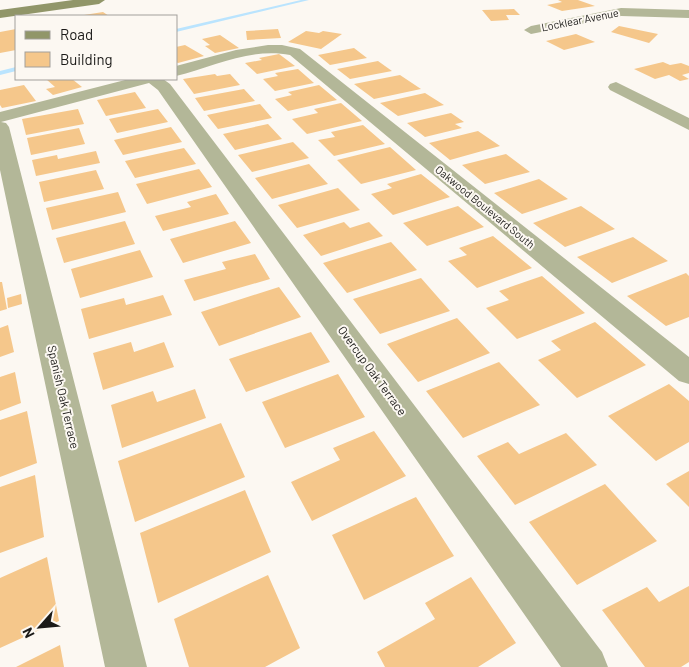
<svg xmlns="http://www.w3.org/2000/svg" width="689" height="667" font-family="Barlow,sans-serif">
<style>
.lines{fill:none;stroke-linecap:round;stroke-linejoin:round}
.stream{fill:#bae4fe;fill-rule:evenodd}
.building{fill:#f5c78b}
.minor{fill:#b3b798;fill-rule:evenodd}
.secondary{fill:#919669;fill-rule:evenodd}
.labels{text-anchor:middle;stroke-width:4;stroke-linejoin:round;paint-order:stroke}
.far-street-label{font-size:11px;fill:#1b1a18;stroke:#fcf8f2}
.street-label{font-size:12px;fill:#1b1a18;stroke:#fcf8f2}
</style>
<rect width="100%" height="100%" fill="#fcf8f2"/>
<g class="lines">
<path class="stream" d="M 301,0 L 309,0 L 176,32 L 176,29 Z
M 16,67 L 16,71 L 0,75 L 0,71 Z"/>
</g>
<path class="building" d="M 558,0 L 578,0 L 595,6 L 562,11 L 547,5 L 562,2 Z
M 514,9 L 520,15 L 506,15 L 509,20 L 491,21 L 482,10 Z
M 103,12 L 109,16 L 84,16 L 84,15 Z
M 619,26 L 658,34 L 649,43 L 611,32 Z
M 16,29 L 16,50 L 0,53 L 0,32 Z
M 278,29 L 281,38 L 247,40 L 246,31 Z
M 306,31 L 319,33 L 323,31 L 342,34 L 321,49 L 288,42 Z
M 576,34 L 595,42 L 564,50 L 546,41 Z
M 220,35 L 239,48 L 215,53 L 205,46 L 210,45 L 202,39 Z
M 185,45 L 204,56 L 178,63 L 176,62 L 176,47 Z
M 354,48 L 367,58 L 330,65 L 318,55 Z
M 279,54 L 295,66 L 257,74 L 245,63 L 262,60 L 259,58 Z
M 378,61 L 392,71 L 350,79 L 337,69 Z
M 663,62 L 670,65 L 681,63 L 689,66 L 689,73 L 682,75 L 689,79 L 680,81 L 669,75 L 655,79 L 634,69 Z
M 298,69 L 314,83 L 275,91 L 263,79 L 278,76 L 275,73 Z
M 215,74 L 217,76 L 230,74 L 240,85 L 194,94 L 183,79 Z
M 400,75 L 421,89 L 374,99 L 354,84 Z
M 46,79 L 72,79 L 82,87 L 53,95 L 46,89 L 55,87 Z
M 24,85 L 36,101 L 2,108 L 0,105 L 0,90 Z
M 319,85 L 337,100 L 288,111 L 275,99 L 292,95 L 288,92 Z
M 244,89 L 255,101 L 204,111 L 195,98 Z
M 135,92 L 146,108 L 106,116 L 97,100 Z
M 425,93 L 444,105 L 398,116 L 380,103 Z
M 341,103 L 362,121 L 307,134 L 292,119 L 318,113 L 314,109 Z
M 260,104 L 272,118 L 218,129 L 207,115 Z
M 78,109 L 84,124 L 26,135 L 22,119 Z
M 158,109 L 168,122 L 117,133 L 109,119 Z
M 451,113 L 464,122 L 455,124 L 462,128 L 425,137 L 407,123 Z
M 268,124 L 282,139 L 235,150 L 223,134 Z
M 363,125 L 385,144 L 334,156 L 318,140 L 335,137 L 331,132 Z
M 171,127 L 182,142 L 123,155 L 114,140 Z
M 79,128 L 85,144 L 31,155 L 27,138 Z
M 478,131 L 500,146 L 450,160 L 429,143 Z
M 293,142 L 309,158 L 252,172 L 238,155 Z
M 390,147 L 416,170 L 361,184 L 337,160 Z
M 184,148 L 196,164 L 135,178 L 125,161 Z
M 96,151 L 100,163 L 36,176 L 32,160 L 57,155 L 58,159 Z
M 506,154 L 530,172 L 485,184 L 462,165 Z
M 309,164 L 328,184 L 272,199 L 255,178 Z
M 199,169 L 212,187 L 147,204 L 136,184 Z
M 96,170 L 104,189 L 44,202 L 39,182 Z
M 421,174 L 450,197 L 393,215 L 371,194 L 392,188 L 387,184 Z
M 539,179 L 568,199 L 522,214 L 494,193 Z
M 338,188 L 360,210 L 297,228 L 278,205 Z
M 118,192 L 126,212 L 52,230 L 46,208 Z
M 216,194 L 229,214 L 163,231 L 155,216 L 191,207 L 187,202 Z
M 458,206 L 484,227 L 427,246 L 403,223 Z
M 581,206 L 615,229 L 565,247 L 533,223 Z
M 125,221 L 135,244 L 64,263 L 56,238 Z
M 235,221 L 251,243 L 183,263 L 170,239 Z
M 344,222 L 350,228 L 369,222 L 383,236 L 321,256 L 303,235 Z
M 493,236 L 532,268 L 477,288 L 448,261 L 467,255 L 459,248 Z
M 633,237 L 668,261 L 612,283 L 577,257 Z
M 391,242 L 417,270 L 347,293 L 323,263 Z
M 140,250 L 153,277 L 80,298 L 71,269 Z
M 255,254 L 270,279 L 194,301 L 184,280 L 226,269 L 222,262 Z
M 686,273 L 689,276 L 689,317 L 666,326 L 627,296 Z
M 542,276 L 585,313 L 517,339 L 486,308 L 509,300 L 499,291 Z
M 421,278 L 450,311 L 380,334 L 353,299 Z
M 0,282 L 2,282 L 7,309 L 0,311 Z
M 279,287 L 301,317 L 219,346 L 201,312 Z
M 21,294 L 22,304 L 8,308 L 7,298 Z
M 163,295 L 172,315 L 89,339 L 81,309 L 124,298 L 126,305 Z
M 457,318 L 490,353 L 418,382 L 387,344 Z
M 595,322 L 646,365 L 577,398 L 538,360 L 561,350 L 551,341 Z
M 8,325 L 14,352 L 0,357 L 0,328 Z
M 311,332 L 330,362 L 246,392 L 229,359 Z
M 131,342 L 134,352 L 164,342 L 174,367 L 103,390 L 93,353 Z
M 499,362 L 540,405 L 463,438 L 426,391 Z
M 15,372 L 21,403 L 0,411 L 0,377 Z
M 338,374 L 365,417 L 285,448 L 262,402 Z
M 669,384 L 689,401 L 689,442 L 656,461 L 608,416 Z
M 195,389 L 206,418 L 122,448 L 111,405 L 153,391 L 157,402 Z
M 27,411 L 37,463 L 0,477 L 0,420 Z
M 221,423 L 245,477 L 135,522 L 118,461 Z
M 374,431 L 406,476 L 312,521 L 291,482 L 340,460 L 333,448 Z
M 566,433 L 597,465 L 515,505 L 477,456 L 508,442 L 519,454 Z
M 689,471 L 689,507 L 666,484 Z
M 35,475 L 44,537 L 0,553 L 0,487 Z
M 605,484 L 657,541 L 577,585 L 529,522 Z
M 245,490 L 271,552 L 158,603 L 140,533 Z
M 416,497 L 454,556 L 364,600 L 332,535 Z
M 47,557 L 59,621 L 0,648 L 0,578 Z
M 268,575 L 300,648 L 265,667 L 189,667 L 174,619 Z
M 471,577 L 516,643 L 478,667 L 385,667 L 377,652 L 435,619 L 425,603 Z
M 689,586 L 689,662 L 681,667 L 645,667 L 602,610 L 647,587 L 659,602 Z
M 60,645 L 64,667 L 16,667 Z"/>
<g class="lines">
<path class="minor" d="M 621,8 L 689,10 L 689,18 L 621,16 L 531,34 L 524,30 L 531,26 Z
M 268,45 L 282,45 L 300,49 L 689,357 L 689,384 L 679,381 L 290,55 C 252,47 213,67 176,76 L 176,66 L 236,50 Z
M 129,79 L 163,79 L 170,84 L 602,652 L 608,667 L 561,667 L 158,90 L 149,83 L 1,122 L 6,123 L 9,127 L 147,667 L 105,667 L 0,170 L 0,112 Z
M 616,82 L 689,118 L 689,130 L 610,90 L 608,87 L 610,84 Z"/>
<path class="secondary" d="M 73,0 L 105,0 L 99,4 L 0,18 L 0,10 Z"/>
</g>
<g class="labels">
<g class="far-street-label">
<text transform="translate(580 20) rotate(-11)" y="4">Locklear Avenue</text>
<text transform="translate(485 207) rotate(39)" y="4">Oakwood Boulevard South</text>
</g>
<g class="street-label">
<text transform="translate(372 371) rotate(54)" y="4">Overcup Oak Terrace</text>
<text transform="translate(63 397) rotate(77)" y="4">Spanish Oak Terrace</text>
</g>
</g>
<rect x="15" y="15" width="162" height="65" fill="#fcf8f2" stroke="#a29f9b"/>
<rect x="25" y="31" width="25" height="8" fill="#919669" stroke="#a29f9b"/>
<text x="60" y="40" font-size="15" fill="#1b1a18">Road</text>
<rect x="25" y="52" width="25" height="15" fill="#f5c78b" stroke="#a29f9b"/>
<text x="60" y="65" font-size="15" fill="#1b1a18">Building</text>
<g transform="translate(40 627) rotate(243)" stroke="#fcf8f2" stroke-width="4" paint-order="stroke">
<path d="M0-4L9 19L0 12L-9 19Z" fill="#1b1a18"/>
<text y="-8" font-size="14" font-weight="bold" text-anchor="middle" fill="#1b1a18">N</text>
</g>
</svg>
